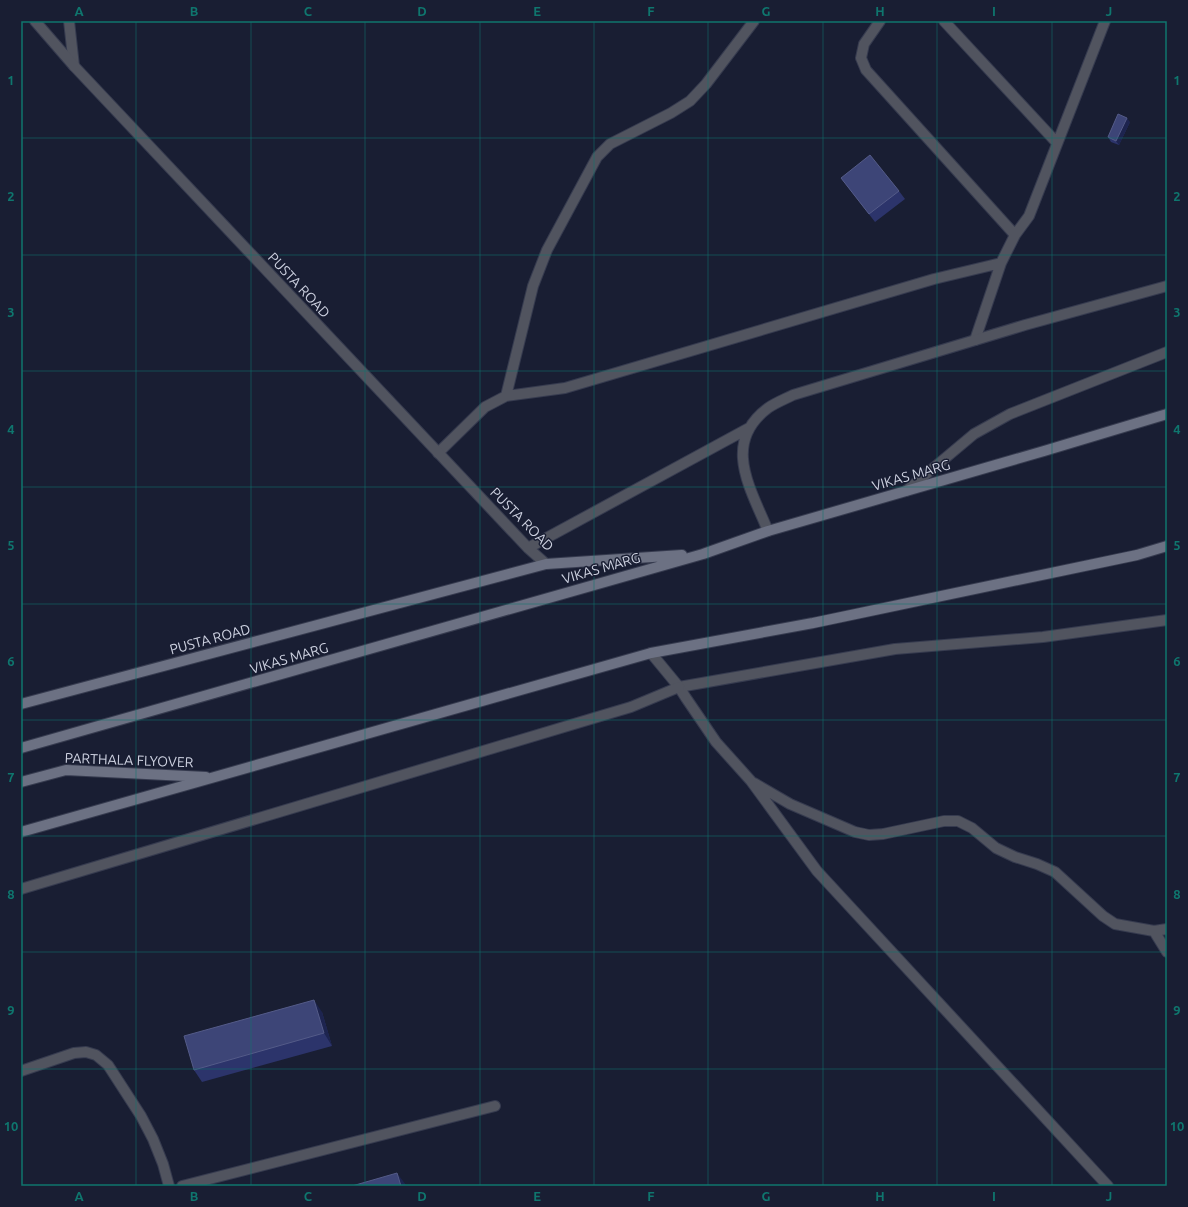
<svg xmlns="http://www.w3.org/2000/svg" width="1188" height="1207" font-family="Ubuntu,sans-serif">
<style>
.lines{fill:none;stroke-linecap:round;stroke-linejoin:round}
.service-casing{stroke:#363b4f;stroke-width:12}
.minor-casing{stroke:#363b4f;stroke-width:12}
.tertiary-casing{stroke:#363b4f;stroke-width:12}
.secondary-casing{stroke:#363b4f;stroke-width:12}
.service{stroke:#51545f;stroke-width:10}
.minor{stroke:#51545f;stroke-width:10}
.tertiary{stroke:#51545f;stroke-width:10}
.secondary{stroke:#6c7183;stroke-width:10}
.wall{fill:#2c346b}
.shaded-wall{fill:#1d244f}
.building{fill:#3d4577;stroke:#545b88}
.grid{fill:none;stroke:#0f766e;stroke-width:1;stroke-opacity:0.55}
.labels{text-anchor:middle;stroke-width:3;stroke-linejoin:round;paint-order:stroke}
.street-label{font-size:14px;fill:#cdd1e0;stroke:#191e33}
.neatline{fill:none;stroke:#0f766e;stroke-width:1.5}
.grid-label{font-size:13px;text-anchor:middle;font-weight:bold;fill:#0f766e}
</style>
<rect width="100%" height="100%" fill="#191e33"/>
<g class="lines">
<g class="service-casing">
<path id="service" d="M 679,687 L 895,649 L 1043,637 L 1167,620
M 21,1071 L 74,1053 L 86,1052 L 96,1055 L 108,1065 L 141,1116 L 153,1139 L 163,1164 L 169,1186
M 182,1186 L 495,1106"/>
</g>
<g class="minor-casing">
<path id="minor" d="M 69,21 L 74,66
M 880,21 L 864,44 L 861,58 L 866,70 L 1015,235
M 944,21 L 1057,143
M 975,340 L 1001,263 L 1015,235 L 1029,216 L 1105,21
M 506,396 L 533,286 L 547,250 L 597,157 L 610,144 L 671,113 L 690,101 L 706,84 L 754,21
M 438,453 L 485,407 L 506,396 L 565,388 L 934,279 L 1001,263
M 651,653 L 679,687 L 686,698 L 716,742 L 751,781 L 817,871 L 1108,1186
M 754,783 L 790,804 L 855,832 L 869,835 L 883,834 L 944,821 L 958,821 L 972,828 L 996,848 L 1015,857 L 1037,864 L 1055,872 L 1103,916 L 1115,924 L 1154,931 L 1167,929
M 1154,931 L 1167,952"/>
</g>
<g class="tertiary-casing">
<path id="tertiary" d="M 35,21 L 74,66 L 528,548 L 546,564
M 906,491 L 974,434 L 1010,414 L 1167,352
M 768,531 C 751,489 721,443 768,408 C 775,403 785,399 793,395 L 1025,325 L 1167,286
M 528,548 L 749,428
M 21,889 L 594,718 L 631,707 L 679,687"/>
</g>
<g class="secondary-casing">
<path id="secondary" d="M 21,704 L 546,564 L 682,555
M 21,748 L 703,554 L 768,531 L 1044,451 L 1167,414
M 21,782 L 66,770 L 206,777
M 21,832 L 651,653 L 813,623 L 1137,555 L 1167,546"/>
</g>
<use href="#service" class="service"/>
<use href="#minor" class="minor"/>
<use href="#tertiary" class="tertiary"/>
<use href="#secondary" class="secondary"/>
</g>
<path class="wall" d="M 1130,122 L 1119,145 L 1111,142 L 1108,137 Z
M 841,178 L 899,191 L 905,199 L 875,222 Z
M 322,1012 L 332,1046 L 202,1082 L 194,1070 Z"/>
<path class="shaded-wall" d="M 1127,118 L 1130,122 L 1119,145 L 1116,141 Z
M 314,1000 L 322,1012 L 332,1046 L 324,1033 Z
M 397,1173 L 406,1185 L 406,1186 L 401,1186 Z"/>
<path class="building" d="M 1118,114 L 1127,118 L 1116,141 L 1108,137 Z
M 870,155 L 899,191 L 869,214 L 841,178 Z
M 314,1000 L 324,1033 L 194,1070 L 184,1036 Z
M 397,1173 L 401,1186 L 352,1186 Z"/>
<path class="grid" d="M 136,21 L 136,1186M 251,21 L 251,1186M 365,21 L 365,1186M 480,21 L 480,1186M 594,21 L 594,1186M 708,21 L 708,1186M 823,21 L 823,1186M 937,21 L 937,1186M 1052,21 L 1052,1186M 21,138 L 1167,138M 21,255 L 1167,255M 21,371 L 1167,371M 21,487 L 1167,487M 21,604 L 1167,604M 21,720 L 1167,720M 21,836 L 1167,836M 21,952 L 1167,952M 21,1069 L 1167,1069"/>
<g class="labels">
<g class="street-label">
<text transform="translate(299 285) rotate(47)" y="5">PUSTA ROAD</text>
<text transform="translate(911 475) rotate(-16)" y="5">VIKAS MARG</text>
<text transform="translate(522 519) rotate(45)" y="5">PUSTA ROAD</text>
<text transform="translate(601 568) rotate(-16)" y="5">VIKAS MARG</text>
<text transform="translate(210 639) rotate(-15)" y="5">PUSTA ROAD</text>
<text transform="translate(289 658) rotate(-16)" y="5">VIKAS MARG</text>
<text transform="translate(129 760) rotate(2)" y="5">PARTHALA FLYOVER</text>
</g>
</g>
<rect width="1188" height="1207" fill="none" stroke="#191e33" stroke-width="44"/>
<rect x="22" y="22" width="1144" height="1163" class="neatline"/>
<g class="grid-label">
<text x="79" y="16">A</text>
<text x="194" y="16">B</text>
<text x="308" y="16">C</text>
<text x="422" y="16">D</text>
<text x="537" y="16">E</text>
<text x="651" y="16">F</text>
<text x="766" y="16">G</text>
<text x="880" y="16">H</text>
<text x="994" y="16">I</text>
<text x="1109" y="16">J</text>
<text x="11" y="85">1</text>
<text x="1177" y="85">1</text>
<text x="11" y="201">2</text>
<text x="1177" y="201">2</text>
<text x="11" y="317">3</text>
<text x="1177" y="317">3</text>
<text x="11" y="434">4</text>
<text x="1177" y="434">4</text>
<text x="11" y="550">5</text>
<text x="1177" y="550">5</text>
<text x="11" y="666">6</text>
<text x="1177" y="666">6</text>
<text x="11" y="782">7</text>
<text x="1177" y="782">7</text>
<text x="11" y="899">8</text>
<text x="1177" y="899">8</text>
<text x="11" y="1015">9</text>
<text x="1177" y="1015">9</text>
<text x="11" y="1131">10</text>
<text x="1177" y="1131">10</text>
<text x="79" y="1201">A</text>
<text x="194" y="1201">B</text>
<text x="308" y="1201">C</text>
<text x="422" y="1201">D</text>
<text x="537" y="1201">E</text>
<text x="651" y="1201">F</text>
<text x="766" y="1201">G</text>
<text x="880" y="1201">H</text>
<text x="994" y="1201">I</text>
<text x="1109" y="1201">J</text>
</g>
</svg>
